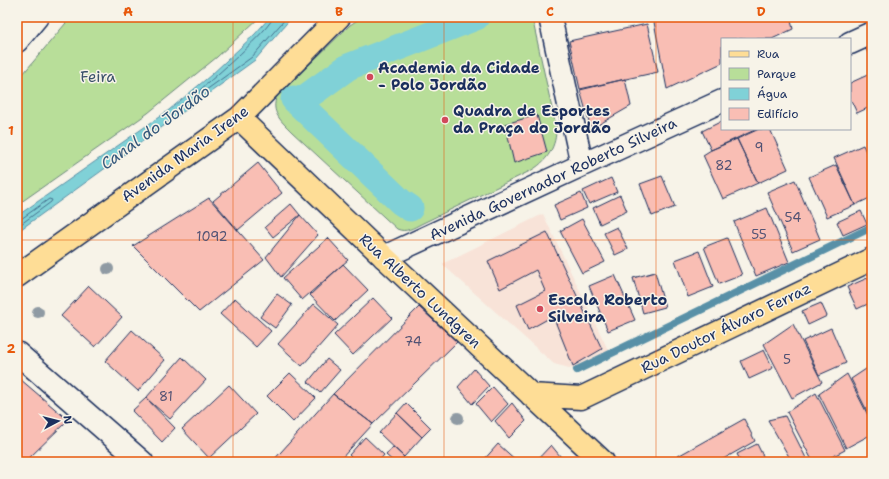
<svg xmlns="http://www.w3.org/2000/svg" width="889" height="479" font-family="'Shantell Sans',sans-serif">
<style>
.built{fill:#f8e3d8}
.green{fill:#b8de99;stroke:#6a867c}
.water{fill:#80d1d7;stroke:#5890a7}
.lines{fill:none;stroke-linecap:round;stroke-linejoin:round}
.shore{stroke:#43708e;stroke-width:1}
.stream{stroke:#5890a7;stroke-width:8}
.canal{stroke:#80d1d7;stroke-width:27}
.building{fill:#f9beb4;stroke:#1b2f5e}
.minor-casing{stroke:#1b2f5e;stroke-width:25}
.major-casing{stroke:#1b2f5e;stroke-width:25}
.minor{stroke:#f7f3e8;stroke-width:22}
.major{stroke:#fedd96;stroke-width:22}
.tree{fill:#8f9aa3}
.grid{fill:none;stroke:#e8590c;stroke-width:1;stroke-opacity:0.55}
.poi-dot{fill:#d1495b;stroke:#f7f3e8;stroke-width:1.5}
.labels{text-anchor:middle;stroke-width:3;stroke-linejoin:round;paint-order:stroke}
.number-label{font-size:13px;fill:#525374}
.poi-label{font-size:15px;font-weight:bold;fill:#1b2f5e;stroke:#f7f3e8;text-anchor:start}
.park-label{font-size:15px;fill:#3a526a;stroke:#f7f3e8}
.street-label{font-size:15px;fill:#1b2f5e;stroke:#f7f3e8}
.water-label{font-size:16px;font-style:italic;fill:#34587c;stroke:#f7f3e8}
.neatline{fill:none;stroke:#e8590c;stroke-width:1.5}
.grid-label{font-size:13px;text-anchor:middle;font-weight:bold;fill:#e8590c}
</style>
<rect width="100%" height="100%" fill="#f7f3e8"/>
<filter id="ink" filterUnits="userSpaceOnUse"><feTurbulence type="fractalNoise" baseFrequency=".025" numOctaves="2"/><feDisplacementMap in="SourceGraphic" scale="8" xChannelSelector="R" yChannelSelector="G"/><feConvolveMatrix kernelMatrix="1 2 1 2 8 2 1 2 1" color-interpolation-filters="sRGB"/></filter>
<g filter="url(#ink)">
<path class="built" d="M 543,214 L 610,354 L 577,370 L 554,364 L 442,264 Z"/>
<path class="green" d="M 71,17 L 260,17 L 217,57 L 148,113 L 17,205 L 17,81 Z
M 362,17 L 532,17 L 556,127 C 557,146 547,162 530,171 L 421,224 C 413,228 406,233 397,229 L 292,132 C 281,121 270,112 277,96 L 350,25 Z"/>
<path class="water" d="M 270,17 L 292,17 L 255,60 L 17,232 L 17,216 L 169,110 L 211,75 L 255,34 Z"/>
<g class="lines">
<path class="shore" d="M 273,17 C 271,29 212,79 200,90 L 200,93 L 202,93 L 252,57 L 287,17
M 17,219 L 21,219 L 49,199 L 52,200 L 51,202 L 17,227"/>
<path class="stream" d="M 577,370 L 872,227"/>
<path class="canal" d="M 294,99 L 298,103 L 348,67 L 476,17
M 298,103 L 401,202 L 410,208"/>
</g>
<path class="building" d="M 653,17 L 790,17 L 793,29 L 772,39 L 722,39 L 722,63 L 667,89 Z
M 647,24 L 658,72 L 580,89 L 569,41 Z
M 872,44 L 872,61 L 865,47 Z
M 872,73 L 872,106 L 857,113 L 850,98 L 850,83 Z
M 625,79 L 631,106 L 591,129 L 580,90 Z
M 537,115 L 547,152 L 514,163 L 505,124 Z
M 722,121 L 722,129 L 757,129 L 711,150 L 702,131 Z
M 759,129 L 770,129 L 788,169 L 758,183 L 737,139 Z
M 737,139 L 758,183 L 723,199 L 703,155 L 711,150 Z
M 863,145 L 872,165 L 872,197 L 855,205 L 834,158 Z
M 258,163 L 282,193 L 238,230 L 213,201 Z
M 836,165 L 855,205 L 827,217 L 809,177 Z
M 662,176 L 675,207 L 652,216 L 640,184 Z
M 611,178 L 617,192 L 589,204 L 583,191 Z
M 795,180 L 820,239 L 793,251 L 767,192 Z
M 581,193 L 587,208 L 560,220 L 554,205 Z
M 620,195 L 627,211 L 600,224 L 593,208 Z
M 209,198 L 264,260 L 199,312 L 133,246 Z
M 291,204 L 300,215 L 273,237 L 265,227 Z
M 767,208 L 789,262 L 756,276 L 734,222 Z
M 861,211 L 867,224 L 843,235 L 837,222 Z
M 300,215 L 318,235 L 281,277 L 266,257 Z
M 582,219 L 605,262 L 582,273 L 560,231 Z
M 617,227 L 628,249 L 615,255 L 604,233 Z
M 547,232 L 602,349 L 573,366 L 553,316 L 528,330 L 517,305 L 545,291 L 536,270 L 500,289 L 488,261 Z
M 328,238 L 348,260 L 302,300 L 283,278 Z
M 727,238 L 742,275 L 719,284 L 704,247 Z
M 699,251 L 713,287 L 688,297 L 675,260 Z
M 343,264 L 368,290 L 335,321 L 310,295 Z
M 655,272 L 665,307 L 643,313 L 633,278 Z
M 615,275 L 635,320 L 608,331 L 589,286 Z
M 872,276 L 872,302 L 857,309 L 847,287 Z
M 89,286 L 122,317 L 95,347 L 61,316 Z
M 277,294 L 292,305 L 275,328 L 260,317 Z
M 235,298 L 271,331 L 256,347 L 220,314 Z
M 373,298 L 392,318 L 353,355 L 334,335 Z
M 872,302 L 872,316 L 867,304 Z
M 821,303 L 827,316 L 808,325 L 802,311 Z
M 314,304 L 338,325 L 302,366 L 278,344 Z
M 419,307 L 457,342 L 373,424 L 333,394 Z
M 793,324 L 822,382 L 792,398 L 764,344 Z
M 831,328 L 846,363 L 819,375 L 803,341 Z
M 132,330 L 165,360 L 138,391 L 105,361 Z
M 764,350 L 773,368 L 749,379 L 741,361 Z
M 182,357 L 206,380 L 170,419 L 146,398 Z
M 327,359 L 340,370 L 320,393 L 308,382 Z
M 872,365 L 872,421 L 851,379 Z
M 474,369 L 489,386 L 472,404 L 458,387 Z
M 290,373 L 316,398 L 293,422 L 267,396 Z
M 847,374 L 872,423 L 872,434 L 846,448 L 819,394 Z
M 20,379 L 68,420 L 25,462 L 17,461 L 17,382 Z
M 229,385 L 256,414 L 209,458 L 182,429 Z
M 493,387 L 508,404 L 491,422 L 476,404 Z
M 816,393 L 845,450 L 822,462 L 813,462 L 787,412 Z
M 333,394 L 373,424 L 338,462 L 272,462 Z
M 146,398 L 175,428 L 162,442 L 132,411 Z
M 406,403 L 431,428 L 422,437 L 397,413 Z
M 512,403 L 526,421 L 509,438 L 495,421 Z
M 397,413 L 422,437 L 404,457 L 379,433 Z
M 785,416 L 808,462 L 792,462 L 768,420 Z
M 744,419 L 755,441 L 718,462 L 681,462 L 678,456 Z
M 365,437 L 384,455 L 378,462 L 356,462 L 349,455 Z
M 498,444 L 518,462 L 482,462 Z
M 757,444 L 766,462 L 741,462 L 737,454 Z
M 551,445 L 565,462 L 535,462 Z
M 393,447 L 404,457 L 399,462 L 394,462 L 386,455 Z"/>
<g class="lines">
<g class="minor-casing">
<path id="minor" d="M 550,17 L 582,165
M 17,41 L 37,17
M 850,43 L 872,33
M 384,257 L 582,165 L 722,101
M 17,353 L 142,462"/>
</g>
<g class="major-casing">
<path id="major" d="M 239,118 L 384,257 L 603,462
M 17,276 L 239,118 L 339,17
M 531,395 L 581,398 L 872,259"/>
</g>
<use href="#minor" class="minor"/>
<use href="#major" class="major"/>
</g>
<g class="tree">
<circle cx="108" cy="269" r="6"/>
<circle cx="38" cy="312" r="6"/>
<circle cx="458" cy="418" r="6"/>
</g>
</g>
<path class="grid" d="M 233,17 L 233,462M 444,17 L 444,462M 656,17 L 656,462M 17,240 L 872,240"/>
<g class="poi-dot">
<circle cx="370" cy="77" r="4"/>
<circle cx="445" cy="120" r="4"/>
<circle cx="540" cy="309" r="4"/>
</g>
<g class="labels">
<g class="number-label">
<text x="759" y="152">9</text>
<text x="724" y="170">82</text>
<text x="793" y="222">54</text>
<text x="759" y="239">55</text>
<text x="212" y="241">1092</text>
<text x="413" y="346">74</text>
<text x="787" y="364">5</text>
<text x="166" y="401">81</text>
</g>
<g class="poi-label">
<text x="378" y="73">Academia da Cidade<tspan x="378" dy="17">- Polo Jordão</tspan></text>
<text x="453" y="116">Quadra de Esportes<tspan x="453" dy="17">da Praça do Jordão</tspan></text>
<text x="548" y="305">Escola Roberto<tspan x="548" dy="17">Silveira</tspan></text>
</g>
<g class="park-label">
<text x="98" y="82">Feira</text>
</g>
<g class="street-label">
<text transform="translate(185 154) rotate(-36)" y="5">Avenida Maria Irene</text>
<text transform="translate(553 179) rotate(-25)" y="5">Avenida Governador Roberto Silveira</text>
<text transform="translate(420 291) rotate(43)" y="5">Rua Alberto Lundgren</text>
<text transform="translate(726 328) rotate(-26)" y="5">Rua Doutor Álvaro Ferraz</text>
</g>
<g class="water-label">
<text transform="translate(155 127) rotate(-36)" y="6">Canal do Jordão</text>
</g>
</g>
<rect width="889" height="479" fill="none" stroke="#f7f3e8" stroke-width="44"/>
<rect x="721" y="38" width="130" height="92" fill="#f7f3e8" stroke="#9fa5b1"/>
<rect x="729" y="51" width="20" height="6" fill="#fedd96" stroke="#9fa5b1"/>
<text x="757" y="58" font-size="12" fill="#1b2f5e">Rua</text>
<rect x="729" y="68" width="20" height="12" fill="#b8de99" stroke="#9fa5b1"/>
<text x="757" y="78" font-size="12" fill="#1b2f5e">Parque</text>
<rect x="729" y="88" width="20" height="12" fill="#80d1d7" stroke="#9fa5b1"/>
<text x="757" y="98" font-size="12" fill="#1b2f5e">Água</text>
<rect x="729" y="108" width="20" height="12" fill="#f9beb4" stroke="#9fa5b1"/>
<text x="757" y="118" font-size="12" fill="#1b2f5e">Edifício</text>
<g transform="translate(58 421) rotate(83)" stroke="#f7f3e8" stroke-width="3" paint-order="stroke">
<path d="M0-3L7 15L0 10L-7 15Z" fill="#1b2f5e"/>
<text y="-6" font-size="11" font-weight="bold" text-anchor="middle" fill="#1b2f5e">N</text>
</g>
<rect x="22" y="22" width="845" height="435" class="neatline"/>
<g class="grid-label">
<text x="128" y="16">A</text>
<text x="339" y="16">B</text>
<text x="550" y="16">C</text>
<text x="761" y="16">D</text>
<text x="11" y="135">1</text>
<text x="11" y="353">2</text>
</g>
</svg>
